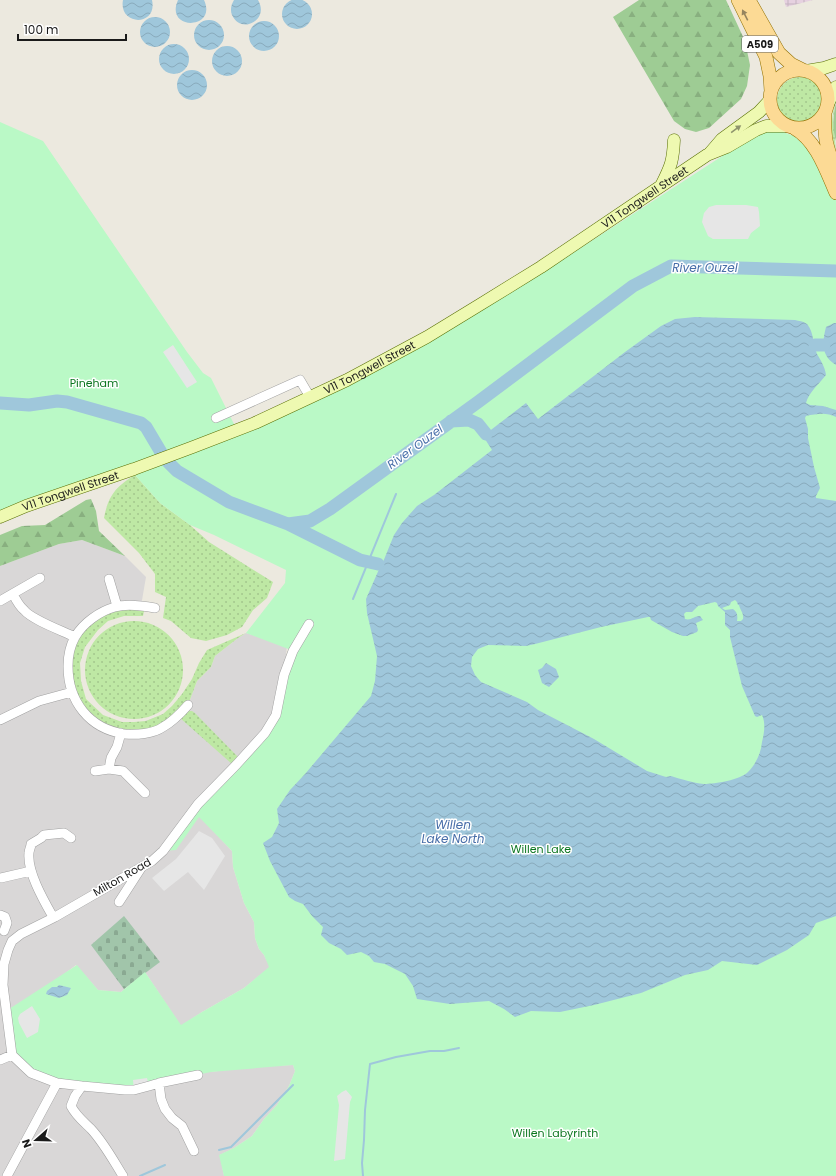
<svg xmlns="http://www.w3.org/2000/svg" width="836" height="1176" font-family="Poppins,sans-serif">
<style>
.residential{fill:#d9d7d7}
.industrial{fill:url(#industrial-grid)}
.grass{fill:url(#grass-dots)}
.forest{fill:url(#forest-firs)}
.cemetery{fill:url(#cemetery-stones)}
.park{fill:#baf9c6}
.parking{fill:#e6e6e6}
.water{fill:url(#water-waves);fill-rule:evenodd}
.lines{fill:none;stroke-linecap:round;stroke-linejoin:round}
.stream{stroke:#9fc7db;stroke-width:2}
.river{stroke:#9fc7db;stroke-width:13}
.street-casing{stroke:#a1a1a1;stroke-width:10}
.secondary-casing{stroke:#586f04;stroke-width:13}
.primary-casing{stroke:#917000;stroke-width:14}
.street{stroke:#fff;stroke-width:9}
.secondary{stroke:#eef9b1;stroke-width:12}
.primary{stroke:#fcda95;stroke-width:13}
.oneway{fill:#96845e}
.oneway2{fill:#8f956d}
.labels{text-anchor:middle;stroke-width:3;stroke-linejoin:round;paint-order:stroke}
.shield{fill:#fff;stroke:#5f5f5f;stroke-width:1}
.shield-label{font-size:10px;font-weight:bold;fill:#1a1a1a}
.street-label{font-size:11px;fill:#1a1a1a;stroke:#fff}
.park-label{font-size:11px;fill:#0b761f;stroke:#fff}
.water-label{font-size:12px;font-style:italic;fill:#486ea9;stroke:#fff}
</style>
<defs>
<pattern id="industrial-grid" width="8" height="8" patternUnits="userSpaceOnUse"><rect width="8" height="8" fill="#e6d1e0"/><path d="M0 4h8M4 0v8" fill="none" stroke="#c5b3c0"/></pattern>
<pattern id="grass-dots" width="8" height="8" patternUnits="userSpaceOnUse"><rect width="8" height="8" fill="#bee8a4"/><path d="M2 2h.1M6 6h.1" fill="none" stroke="#a3c68d" stroke-width="1.8" stroke-linecap="round"/></pattern>
<pattern id="forest-firs" width="22" height="20" patternUnits="userSpaceOnUse"><rect width="22" height="20" fill="#9ecc94"/><path d="M5 1l3.5 6h-7zM16 11l3.5 6h-7z" fill="#88af7f"/></pattern>
<pattern id="cemetery-stones" width="16" height="16" patternUnits="userSpaceOnUse"><rect width="16" height="16" fill="#a1c5aa"/><path d="M2 7V4a2 2 0 0 1 4 0v3zM10 15v-3a2 2 0 0 1 4 0v3z" fill="#8aa992"/></pattern>
<pattern id="water-waves" width="16" height="10" patternUnits="userSpaceOnUse"><rect width="16" height="10" fill="#9fc7db"/><path d="M0 5q4-4 8 0t8 0" fill="none" stroke="#8ab"/></pattern>
</defs>
<rect width="100%" height="100%" fill="#ece9df"/>
<path class="residential" d="M 82,540 L 125,556 L 146,577 L 141,606 L 84,626 L 72,692 L 116,732 L 188,705 L 197,681 L 211,667 L 215,656 L 238,638 L 246,633 L 287,645 L 284,675 L 276,715 L 196,820 L 199,816 L 232,851 L 233,867 L 244,903 L 254,922 L 255,938 L 259,949 L 264,955 L 270,967 L 244,988 L 202,1012 L 181,1026 L 145,972 L 121,992 L 98,990 L 76,965 L 51,984 L 211,1072 L 249,1067 L 293,1065 L 295,1071 L 289,1086 L 277,1105 L 264,1119 L 252,1136 L 234,1148 L 220,1155 L 224,1176 L 0,1176 L 0,566 L 59,544 Z"/>
<path class="industrial" d="M 784,0 L 813,0 L 786,7 Z"/>
<path class="grass" d="M777 100a23 23 0 1 1 46 0a23 23 0 1 1-46 0Z
M 836,100 L 833,118 L 836,150 C 830,135 831,116 836,100 Z
M 135,475 L 160,503 L 190,525 L 209,542 L 273,582 L 267,598 L 253,610 L 242,627 L 227,635 L 206,641 L 191,638 L 171,621 L 163,618 L 166,597 L 155,592 L 155,574 L 139,553 L 104,518 C 108,496 116,486 135,475 Z
M 145,606 L 143,616 L 124,616 L 108,621 L 98,630 L 85,647 L 80,663 L 81,681 L 86,699 L 103,715 L 122,722 L 134,722 L 146,721 L 163,714 L 172,706 L 182,694 L 192,679 L 199,663 L 207,650 L 246,633 L 238,638 L 215,656 L 211,667 L 197,681 L 188,705 L 181,713 L 142,734 L 101,726 L 72,692 L 73,642 L 101,612 Z
M85 670a49 49 0 1 1 98 0a49 49 0 1 1-98 0Z
M 188,711 L 192,711 L 195,713 L 238,757 L 232,764 L 180,718 Z"/>
<path class="forest" d="M 639,0 L 726,0 L 745,41 L 750,65 L 747,86 L 741,99 L 709,128 L 696,132 L 685,129 L 674,121 L 613,17 Z
M 836,103 L 836,141 C 832,129 833,115 836,103 Z
M 91,499 L 96,511 L 99,531 L 125,556 L 82,540 L 59,544 L 0,566 L 0,535 L 22,526 L 45,525 L 86,500 Z"/>
<path class="cemetery" d="M 124,916 L 160,962 L 124,989 L 91,945 Z"/>
<path class="park" d="M 0,122 L 43,141 L 187,352 L 203,373 L 211,378 L 237,430 L 255,423 L 559,262 L 750,138 L 765,131 L 783,132 L 794,136 L 808,148 L 836,193 L 836,1176 L 224,1176 L 219,1155 L 234,1148 L 252,1136 L 264,1119 L 277,1105 L 289,1086 L 295,1071 L 293,1065 L 211,1072 L 159,1083 L 149,1086 L 82,1086 L 31,1073 L 12,1055 L 6,1011 L 77,965 L 98,990 L 121,992 L 145,972 L 181,1025 L 202,1012 L 244,988 L 269,967 L 264,955 L 259,949 L 255,938 L 254,922 L 244,903 L 233,867 L 232,851 L 199,817 L 176,850 L 163,851 L 276,716 L 291,650 L 246,633 L 285,583 L 286,570 L 214,535 L 190,525 L 160,503 L 135,475 L 134,469 L 0,517 Z"/>
<path class="parking" d="M 716,205 L 746,205 L 758,207 L 759,212 L 760,226 L 751,233 L 748,239 L 713,239 L 708,236 L 702,222 L 704,213 L 709,207 Z
M 173,345 L 197,382 L 187,388 L 163,352 Z
M 199,831 L 212,838 L 225,856 L 204,890 L 188,872 L 164,891 L 152,878 L 176,859 Z
M 32,1006 L 40,1019 L 38,1032 L 27,1038 L 19,1023 L 18,1018 L 20,1014 Z
M 147,1078 L 149,1086 L 134,1090 L 133,1080 Z
M 346,1090 L 352,1097 L 350,1102 L 345,1159 L 334,1161 L 339,1105 L 337,1096 L 342,1092 Z"/>
<path class="water" d="M282 14a15 15 0 1 1 30 0a15 15 0 1 1-30 0Z
M 123,0 L 152,0 C 158,27 118,26 123,0 Z
M 178,0 L 204,0 C 218,30 164,31 178,0 Z
M 234,0 L 258,0 C 270,20 241,35 232,15 C 230,10 231,5 234,0 Z
M140 32a15 15 0 1 1 30 0a15 15 0 1 1-30 0Z
M194 35a15 15 0 1 1 30 0a15 15 0 1 1-30 0Z
M249 36a15 15 0 1 1 30 0a15 15 0 1 1-30 0Z
M159 59a15 15 0 1 1 30 0a15 15 0 1 1-30 0Z
M212 61a15 15 0 1 1 30 0a15 15 0 1 1-30 0Z
M177 85a15 15 0 1 1 30 0a15 15 0 1 1-30 0Z
M 695,317 L 795,320 C 799,321 803,321 807,324 C 814,332 813,345 817,354 C 821,361 825,367 826,375 C 819,384 809,392 806,403 L 810,405 L 823,406 L 836,410 L 836,417 C 826,412 817,414 806,416 L 805,418 L 808,429 L 808,438 L 814,467 L 820,488 L 816,496 L 816,498 L 836,501 L 836,916 L 816,923 L 809,935 L 787,950 L 757,965 L 722,961 L 708,970 L 685,975 L 641,993 L 594,1005 L 560,1012 L 531,1011 L 515,1017 L 504,1009 L 489,1001 L 450,1004 L 417,999 L 413,986 L 405,974 L 385,964 L 374,962 L 369,956 L 361,952 L 347,955 L 341,949 L 329,943 L 321,935 L 323,927 L 312,916 L 303,904 L 295,901 L 289,897 L 270,861 L 263,843 L 272,837 L 279,823 L 277,809 L 290,790 L 305,774 L 371,696 L 375,681 L 377,656 L 367,613 L 366,599 L 380,567 L 378,566 L 378,564 L 383,562 L 394,535 L 402,523 L 417,506 L 434,495 L 492,450 L 483,436 L 526,403 L 538,419 L 625,352 L 661,326 L 675,319 ZM 735,600 L 737,602 L 738,605 L 739,605 C 740,610 744,613 743,619 L 741,621 L 737,621 C 738,615 737,612 733,609 L 725,610 L 722,608 L 730,605 L 731,602 ZM 715,602 L 717,603 L 718,606 L 725,612 L 725,625 L 730,630 L 730,637 L 742,686 L 755,716 L 757,717 L 762,715 C 766,723 764,734 762,742 C 761,753 756,764 748,772 C 740,780 715,784 704,784 C 693,783 681,779 671,776 L 666,777 L 647,771 L 594,739 L 538,710 L 527,702 L 481,682 L 475,675 L 471,666 L 472,657 L 478,649 L 488,645 L 526,646 L 535,644 L 601,627 L 648,617 L 650,617 L 651,620 L 672,632 L 683,636 L 687,636 L 697,632 L 698,630 L 696,623 L 703,620 L 700,616 C 694,616 691,621 685,619 L 684,614 L 686,612 L 692,612 L 698,606 Z
M 834,323 L 836,323 L 836,365 C 821,356 822,343 826,327 Z
M 546,663 L 556,669 L 559,677 L 549,687 L 542,683 L 538,670 L 542,668 Z
M 59,985 L 71,988 L 67,995 L 59,998 L 46,994 L 47,991 L 52,987 L 57,987 Z"/>
<g class="lines">
<path class="stream" d="M 353,599 L 396,494
M 219,1150 L 231,1147 L 293,1085
M 140,1176 L 165,1165
M 363,1176 L 362,1163 L 364,1140 L 365,1110 L 370,1064 L 396,1057 L 430,1051 L 444,1051 L 459,1048"/>
<path class="river" d="M 815,345 L 824,345
M 0,403 L 29,405 L 57,401 L 67,402 L 141,423 L 146,427 L 165,459 L 177,471 L 229,502 L 288,524 L 310,521 L 330,509 L 478,402 L 633,286 L 671,266 L 836,271
M 451,421 L 469,420 L 478,424 L 486,434
M 288,524 L 360,560 L 378,564"/>
<g class="street-casing">
<path id="street" d="M 216,418 L 300,380 L 310,397
M 109,579 L 117,606
M 13,594 C 16,600 19,606 24,610 C 32,620 63,631 75,637
M 0,601 L 40,578
M 155,608 C 144,606 125,604 115,607 C 100,611 83,623 75,637 C 70,646 68,657 68,666 C 68,701 89,729 125,734 C 136,735 153,734 163,727 C 172,722 181,713 188,705
M 0,720 L 39,701 L 72,692
M 109,769 L 111,758 L 117,747 L 121,733
M 95,771 L 109,769 L 123,771 L 145,793
M 1,878 L 31,871
M 119,902 L 141,868
M 0,915 L 5,917 L 7,923 L 4,931
M 53,917 C 44,901 27,872 29,853 C 29,850 31,847 31,844 L 41,838 L 44,835 L 64,833 L 71,838
M 0,1060 L 12,1055
M 198,1075 L 159,1083 L 149,1086 L 134,1090 L 125,1090 L 82,1086 L 57,1083 L 31,1073 L 12,1055 L 3,985 L 4,964 L 8,950 L 12,941 L 21,934 L 55,917 L 152,861 L 163,851 L 198,804 L 237,764 L 265,733 L 276,715 L 284,675 L 293,651 L 309,624
M 159,1083 L 161,1099 L 165,1109 L 172,1118 L 182,1126 L 194,1151
M 82,1086 L 75,1096 L 71,1106 C 76,1116 84,1122 91,1129 C 104,1143 113,1160 123,1176
M 7,1176 L 57,1083"/>
</g>
<g class="secondary-casing">
<g id="secondary">
<path d="M 806,71 L 824,68 L 836,64"/>
<path d="M 828,104 L 836,87"/>
<path d="M 710,153 L 722,139 L 759,112 L 770,100"/>
<path d="M 662,184 C 671,166 673,161 674,140"/>
<path id="s1" d="M 0,517 L 26,506 L 134,469 L 193,447 L 255,423 L 347,380 L 427,337 L 481,304 L 541,267 L 707,155 L 727,147 L 756,130 L 766,126 L 786,126"/>
</g>
</g>
<g class="primary-casing">
<path id="primary" d="M 738,0 L 766,57 L 770,76 L 771,91
M 749,0 L 779,53 L 791,64 L 803,70
M770 99a29 29 0 1 1 58 0a29 29 0 1 1-58 0Z
M 825,113 C 824,138 826,146 836,170
M 794,128 C 816,140 826,170 836,193"/>
</g>
<use href="#street" class="street"/>
<use href="#secondary" class="secondary"/>
<use href="#primary" class="primary"/>
</g>
<defs><path id="oneway-solid" d="M-6-.8H1V-3.2L6.5 0L1 3.2V.8H-6Z"/></defs>
<use class="oneway" href="#oneway-solid" transform="translate(745 15) rotate(-117)"/>
<use class="oneway2" href="#oneway-solid" transform="translate(736 129) rotate(-36)"/>
<g class="labels">
<rect class="shield" x="742" y="36" width="36" height="16" rx="3"/>
<g class="shield-label">
<text x="760" y="48">A509</text>
</g>
<g class="street-label">
<text dy="4" stroke="none"><textPath href="#s1" startOffset="723">V11 Tongwell Street</textPath></text>
<text dy="4" stroke="none"><textPath href="#s1" startOffset="399">V11 Tongwell Street</textPath></text>
<text dy="4" stroke="none"><textPath href="#s1" startOffset="75">V11 Tongwell Street</textPath></text>
<text transform="translate(122 877) rotate(-30)" y="4">Milton Road</text>
</g>
<g class="park-label">
<text x="94" y="387">Pineham</text>
<text x="541" y="853">Willen Lake</text>
<text x="555" y="1137">Willen Labyrinth</text>
</g>
<g class="water-label">
<text x="705" y="272">River Ouzel</text>
<text transform="translate(415 447) rotate(-36)" y="4">River Ouzel</text>
<text x="453" y="829">Willen<tspan x="453" dy="14">Lake North</tspan></text>
</g>
</g>
<g transform="translate(36 1140) rotate(250)" stroke="#ffffff" stroke-width="3" paint-order="stroke">
<path d="M0-3L7 15L0 10L-7 15Z" fill="#1a1a1a"/>
<text y="-6" font-size="11" font-weight="bold" text-anchor="middle" fill="#1a1a1a">N</text>
</g>
<path d="M18 34v6h108v-6" fill="none" stroke="#1a1a1a" stroke-width="2"/>
<text x="24" y="34" font-size="12" fill="#1a1a1a" stroke="#ffffff" stroke-width="3" paint-order="stroke">100 m</text>
</svg>
